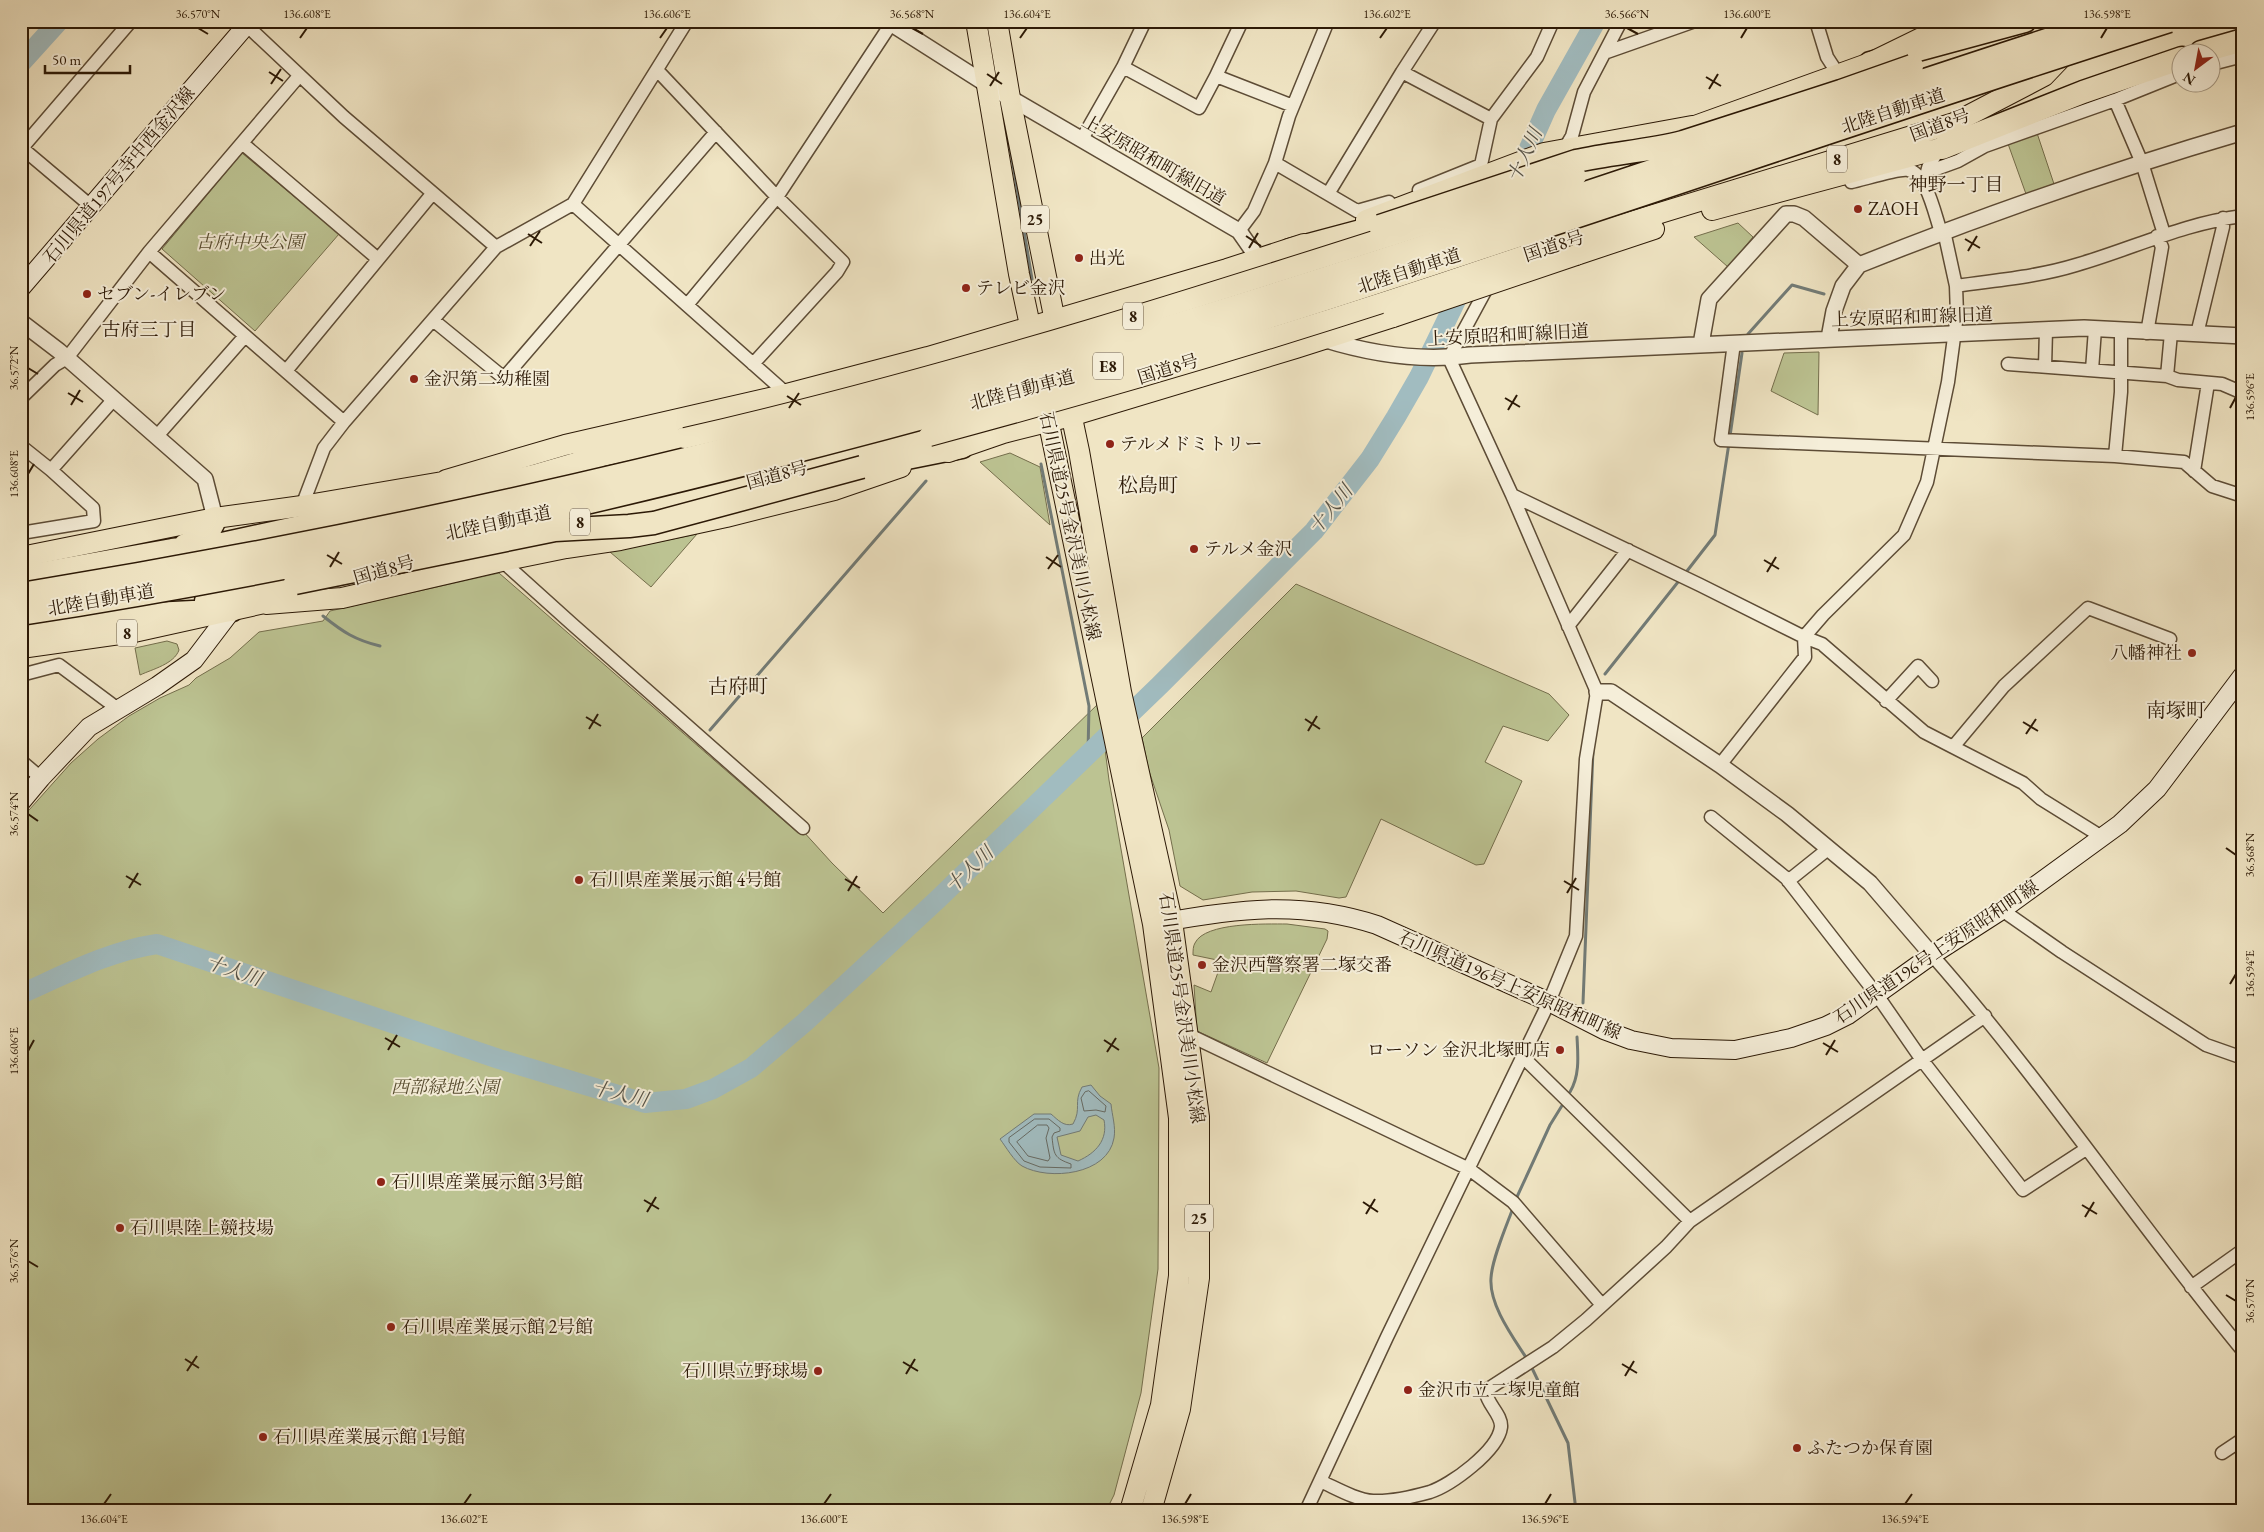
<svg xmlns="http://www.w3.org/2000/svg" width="2264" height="1532" font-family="'EB Garamond','Noto Serif JP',serif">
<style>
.green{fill:#bcc392;stroke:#746e4c}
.water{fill:#a1bcc0;stroke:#727b76;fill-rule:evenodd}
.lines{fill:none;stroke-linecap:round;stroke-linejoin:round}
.shore{stroke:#666a63;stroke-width:1}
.stream{stroke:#727b76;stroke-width:3}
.river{stroke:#a1bcc0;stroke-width:20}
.minor-casing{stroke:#5d4c36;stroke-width:15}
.tertiary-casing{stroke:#5d4c36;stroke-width:18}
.secondary-casing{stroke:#2c1906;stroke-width:20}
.primary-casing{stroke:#2c1906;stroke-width:22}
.trunk-casing{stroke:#2c1906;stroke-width:22}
.motorway-casing{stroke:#2c1906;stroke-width:25}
.minor{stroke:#f5eed9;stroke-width:12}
.tertiary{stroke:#f5eed9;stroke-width:15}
.secondary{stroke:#f5eed9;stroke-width:18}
.primary{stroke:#f0e5c4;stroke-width:20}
.trunk{stroke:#f0e5c4;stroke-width:20}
.motorway{stroke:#f0e5c4;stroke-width:22}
.trunk-bridge-casing{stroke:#2c1906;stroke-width:22;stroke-linecap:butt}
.motorway-bridge-casing{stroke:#2c1906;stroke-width:25;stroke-linecap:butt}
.trunk-bridge{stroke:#f0e5c4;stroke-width:20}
.motorway-bridge{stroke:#f0e5c4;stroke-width:22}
.ticks{fill:none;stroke:#2c1906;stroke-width:2}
.poi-dot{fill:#8f2418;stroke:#f5eed9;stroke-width:2}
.labels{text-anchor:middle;stroke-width:4;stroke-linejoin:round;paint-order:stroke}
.shield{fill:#f5eed9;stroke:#685945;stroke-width:1}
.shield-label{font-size:16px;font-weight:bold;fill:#2c1906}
.street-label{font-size:18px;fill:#2c1906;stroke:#f5eed9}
.poi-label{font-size:18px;fill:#2c1906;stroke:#f5eed9;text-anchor:start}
.park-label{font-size:18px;font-style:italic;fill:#574c30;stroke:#f5eed9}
.water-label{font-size:19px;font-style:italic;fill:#555247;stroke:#f5eed9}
.neighbourhood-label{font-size:19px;fill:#2c1906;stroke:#f5eed9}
.quarter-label{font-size:20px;fill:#2c1906;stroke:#f5eed9}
.neatline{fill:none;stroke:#2c1906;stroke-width:2}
.ticks-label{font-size:12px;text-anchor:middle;fill:#2c1906}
</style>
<rect width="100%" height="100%" fill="#f0e5c4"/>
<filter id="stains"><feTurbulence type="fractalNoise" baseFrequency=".004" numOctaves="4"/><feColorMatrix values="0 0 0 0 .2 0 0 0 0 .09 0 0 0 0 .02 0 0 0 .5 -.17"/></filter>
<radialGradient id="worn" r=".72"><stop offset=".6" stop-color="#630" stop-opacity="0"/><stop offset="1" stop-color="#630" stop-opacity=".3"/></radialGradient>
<path class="green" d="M 2037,133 L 2054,184 L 2026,194 L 2007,141 Z
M 242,153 L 339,234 L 255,331 L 162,249 Z
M 1738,223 L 1753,237 L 1728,267 L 1694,237 Z
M 1819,352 L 1818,415 L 1771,391 L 1784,353 Z
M 1010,453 L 1040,467 L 1050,525 L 980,462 Z
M 697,534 L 651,587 L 610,552 Z
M 499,573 L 798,833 L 802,830 L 832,863 L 883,913 L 1099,703 L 1109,780 L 1159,1068 L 1158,1269 L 1141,1393 L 1114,1495 L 1106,1511 L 21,1511 L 21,819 L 71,763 L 98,739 L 129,716 L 160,698 L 189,685 L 196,678 L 230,658 L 259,632 L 323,621 L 330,611 Z
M 1296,584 L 1549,694 L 1569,715 L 1548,741 L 1503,726 L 1485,762 L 1522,781 L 1484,864 L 1476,865 L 1381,819 L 1346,897 L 1339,898 L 1296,891 L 1252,892 L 1203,900 L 1180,886 L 1169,830 L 1149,771 L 1142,738 Z
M 167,641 L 177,644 L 179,650 C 174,664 153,669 140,675 L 135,648 Z
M 1287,924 L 1325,929 L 1328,931 L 1327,939 L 1267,1063 L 1197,1031 L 1194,985 L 1211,992 L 1222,961 L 1193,955 C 1193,951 1193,946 1195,943 C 1205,922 1266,924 1287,924 Z"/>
<path class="water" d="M 1091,1085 L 1100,1096 L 1111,1104 C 1112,1115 1116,1127 1114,1138 C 1108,1175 1049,1181 1022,1166 C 1014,1161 1006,1147 1000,1139 L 1034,1114 L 1051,1114 C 1058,1120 1064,1127 1073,1124 C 1082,1108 1073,1103 1082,1087 ZM 1096,1115 L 1104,1120 C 1108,1140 1096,1153 1078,1161 L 1061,1155 L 1057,1137 L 1080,1131 L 1088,1117 Z"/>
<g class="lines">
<path class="shore" d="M 1089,1091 L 1106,1106 L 1105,1112 L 1096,1110 L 1084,1111 L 1081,1098 L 1085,1092 Z
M 1035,1119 L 1049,1119 L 1060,1128 L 1060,1131 L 1054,1133 L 1052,1137 C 1054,1155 1054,1158 1071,1164 L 1071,1168 L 1040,1167 L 1024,1161 L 1009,1142 L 1009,1138 Z
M 1038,1125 L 1047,1125 L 1049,1128 L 1046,1138 L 1050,1158 L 1048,1161 L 1028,1156 L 1017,1142 Z"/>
<path class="stream" d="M 1010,146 L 1032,279
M 1748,334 L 1792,285 L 1824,294
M 1730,436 L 1742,353
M 1041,464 L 1089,706 L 1088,753
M 1687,571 L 1715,535 L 1729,443
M 323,616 C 343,632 355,640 380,646
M 1605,674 L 1678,582
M 710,730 L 926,481
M 1583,1003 L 1593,750
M 1570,1092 C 1580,1075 1578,1056 1577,1037
M 1516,1199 L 1550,1125 L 1563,1104
M 1513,1208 C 1506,1227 1492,1259 1491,1278 C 1489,1305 1513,1337 1527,1359
M 1530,1364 L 1568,1443 L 1576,1511"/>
<path class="river" d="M 21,63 L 59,21
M 1518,173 L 1546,110 L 1596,21
M 21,994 C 66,974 109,951 157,944 L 499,1059 L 645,1103 L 686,1099 L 713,1089 L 751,1068 L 804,1023 L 937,900 L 1159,686 L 1314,531 L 1370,459 L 1396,417 L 1419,377 L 1465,282"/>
<g class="minor-casing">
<path id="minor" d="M 242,21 L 344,117 L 496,247 L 573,204 L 687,21
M 1145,21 L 1123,67 L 1199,108 L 1216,76 L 1293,106
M 1435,21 L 1402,72 L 1491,119
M 1816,21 L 1827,57 L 1838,74
M 1607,52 L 1695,21
M 2212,64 L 2243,56
M 657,70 L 777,197 L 843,262 L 837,272 L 753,364
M 1216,76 L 1242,21
M 2115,100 L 2182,73
M 1082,139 L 1123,67
M 242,143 L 378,259
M 22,148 L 92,207
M 21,149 L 131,21
M 1562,153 L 1572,136 L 1584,92 L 1621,21
M 1275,163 L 1357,211 L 1389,202
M 1936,169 L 1958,161 L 1985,146 L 2115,100 L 2142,163 L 2164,234
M 1851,182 C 1862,180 1899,168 1908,170 C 1927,173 1935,216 1941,232
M 1929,187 C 1923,170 1930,162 1940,149
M 1419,190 L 1481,165 L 1491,119 L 1537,57 L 1553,21
M 1328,194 L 1402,72
M 573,204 L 787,394
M 1239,231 L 1254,211 L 1275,163 L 1289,116 L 1328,21
M 149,252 L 344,422
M 1956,286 C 1996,280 2037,277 2076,265 C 2132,249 2184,223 2243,216
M 687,305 L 777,197 L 891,24
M 433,320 L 504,378 L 716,132
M 2147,333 L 2162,247 L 2157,236
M 2197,334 L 2223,227 L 2223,218
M 1734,343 L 1721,440 L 2115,456 L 2184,462 L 2212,486 L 2243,496
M 2008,364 L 2167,376 L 2178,380 L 2222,384 L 2243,393
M 2045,367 L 2046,330
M 2092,370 L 2095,329
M 286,371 L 432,194
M 2167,376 L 2171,333
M 21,398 L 55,365 L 67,358 L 149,252 L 299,76
M 157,436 L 245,336
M 21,446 L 51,470 L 114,399
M 2115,456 L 2121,392 L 2121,331
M 2194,471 L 2208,383
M 1512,495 L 1700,585 L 1804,637 L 1822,644 L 1924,732 L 1953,747
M 302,506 L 324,448 L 344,422 L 496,247
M 21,533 L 94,521 L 93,508 L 51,470
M 502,561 L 572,624 L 803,828
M 1568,626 L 1628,550
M 21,675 L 59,665 L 118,709
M 1886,701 L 1918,666 L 1932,681
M 21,761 L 41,778
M 1720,765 L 1805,657 L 1804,637 L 1823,615 L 1904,535 L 1927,482 L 1948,382 L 1957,315 L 1956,286 L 1944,231
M 1711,817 L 1786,878 L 1877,995 L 1922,1060 L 2023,1190 L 2086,1149
M 2102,837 L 2041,799 L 2023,783 L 1953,747 L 2004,686 L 2088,608 L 2170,639
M 1788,881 L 1828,849
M 2002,910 L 2062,952 L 2206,1045 L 2243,1058
M 1932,955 C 2043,1081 2136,1221 2243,1351
M 1189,1035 L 1469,1169 L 1513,1202 L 1602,1305
M 1523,1057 L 1690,1221
M 2191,1287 L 2243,1250
M 2222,1453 L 2243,1439
M 1320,1481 C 1336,1488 1356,1500 1373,1501 C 1392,1502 1412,1497 1430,1492 C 1451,1485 1498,1451 1501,1427 C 1502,1415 1488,1405 1486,1393 L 1488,1389 L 1553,1347 L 1586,1320 L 1666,1247 L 1690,1221 L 1985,1016
M 1306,1511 L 1387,1337 L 1549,1002 L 1576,936 L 1586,759 L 1597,692 L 1512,495 L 1449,358 L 1489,284"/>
</g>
<g class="tertiary-casing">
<path id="tertiary" d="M 887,21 L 986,84 L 1239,231 L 1264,267
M 21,322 L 59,351 L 205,479 L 215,518
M 1829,338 L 1834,311 L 1843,286 L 1859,265
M 1323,339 C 1371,354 1419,362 1470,355 L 2084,328 L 2243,336
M 1701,344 L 1709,299 L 1786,214 L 1794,214 L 1804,218 L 1859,265 C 1984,215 2113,170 2243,132
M 1597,692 L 1611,692 L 1720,765 L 1787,814 L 1870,883 L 1932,955"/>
</g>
<g class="secondary-casing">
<path id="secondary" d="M 21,288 L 250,21
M 21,802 L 41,778 L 89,727 L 157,686 L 194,660 L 232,610
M 1159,923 C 1236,909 1300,900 1377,925 L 1549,1002 L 1604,1030 L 1631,1040 L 1671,1048 L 1735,1050 L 1791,1038 L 1826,1026 L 1848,1015 L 1932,955 L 2002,910 L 2120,824 L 2157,789 L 2243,675"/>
</g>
<g class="primary-casing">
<path id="primary" d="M 976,21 L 1019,274 L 1034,344
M 997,21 L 1010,98 L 1058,336
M 1068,399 L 1079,451 L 1121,692 L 1172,921 L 1199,1117 L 1199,1278 L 1180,1409 L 1151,1511
M 1045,405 L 1153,924 L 1179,1118 L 1179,1276 L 1161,1405 L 1130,1511"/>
</g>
<g class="trunk-casing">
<path id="trunk" d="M 1681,131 L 1870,63 L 1956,21
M 1576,176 L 1621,160
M 1712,210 L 1942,148
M 1366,220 L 1544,153 L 1692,126
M 1549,247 L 1954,123 L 2044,76 L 2066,53
M 1576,255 L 1654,229
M 948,452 L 1003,433 L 1071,416 L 1296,348 L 1393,317
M 580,461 L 685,438
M 446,480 L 565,445 L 787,394 L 928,357 L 1227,269 L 1304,244
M 589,521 L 701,495 L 929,436
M 21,557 L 215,518 L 302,506 L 460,479
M 266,604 L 342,598 L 502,561 L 566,548 L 620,540 L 726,517 L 834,490 L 901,467
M 21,648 L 134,632 L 278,600"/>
</g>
<g class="motorway-casing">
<path id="motorway" d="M 2201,52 L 2243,40
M 1870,63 L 2025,21
M 1942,148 L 2083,92 L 2182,58
M 1290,250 L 1380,226
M 862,467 L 962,447
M 185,545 C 199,540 211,534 215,518
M 21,577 L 172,550 L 222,544 L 534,476 L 596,458
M 206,601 L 295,583
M 21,631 L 134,615 L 232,610"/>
</g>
<use href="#minor" class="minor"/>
<use href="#tertiary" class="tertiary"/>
<use href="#secondary" class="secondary"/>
<use href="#primary" class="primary"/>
<use href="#trunk" class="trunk"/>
<use href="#motorway" class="motorway"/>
<g class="trunk-bridge-casing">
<path id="trunk-bridge" d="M 1393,317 L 1576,255
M 929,436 C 1138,380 1345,318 1549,247
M 685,438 C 987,369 1281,271 1576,176"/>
</g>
<g class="motorway-bridge-casing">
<path id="motorway-bridge" d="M 1380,226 L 1576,161 C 1612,153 1648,151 1683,142 L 1841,91 L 1912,66
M 295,583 L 555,530 L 629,526 L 654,523 L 862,467
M 21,594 C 379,536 733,455 1081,353 C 1426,252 1764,130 2106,21
M 21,614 C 380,558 733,473 1081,374 C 1211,337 1339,295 1466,253 C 1701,176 1934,96 2169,21"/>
</g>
<use href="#trunk-bridge" class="trunk-bridge"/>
<use href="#motorway-bridge" class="motorway-bridge"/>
</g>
<path class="ticks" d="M 198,28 L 208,34M 912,28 L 923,34M 1627,28 L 1638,34M 300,38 L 307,28M 660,38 L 667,28M 1020,38 L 1027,28M 1380,38 L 1387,28M 1741,38 L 1747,28M 2101,38 L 2107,28M 269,72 L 283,81M 987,74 L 1002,84M 1706,77 L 1721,86M 271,84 L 281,69M 990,86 L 999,72M 1709,89 L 1718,74M 528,234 L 542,243M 1246,236 L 1261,246M 1965,239 L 1980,248M 530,246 L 540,231M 1249,248 L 1258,233M 1968,251 L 1977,236M 28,368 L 38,374M 68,393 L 83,402M 787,396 L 801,405M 1505,398 L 1520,407M 71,405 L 80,390M 789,408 L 799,393M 2230,408 L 2236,397M 1508,410 L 1517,395M 28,474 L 34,464M 327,555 L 342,564M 1046,557 L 1061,567M 1764,560 L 1779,569M 330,567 L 339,552M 1048,569 L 1058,555M 1767,572 L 1776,557M 586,717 L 601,726M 1305,719 L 1320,729M 2023,722 L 2038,731M 589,729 L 598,714M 1308,731 L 1317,716M 2026,734 L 2036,719M 28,814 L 38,821M 2226,848 L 2236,855M 126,876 L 141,885M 845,879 L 860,888M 1564,881 L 1579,890M 129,888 L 138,873M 848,891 L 857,876M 1567,893 L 1576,878M 2230,984 L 2236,974M 385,1038 L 400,1047M 1104,1040 L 1119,1050M 1823,1043 L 1838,1052M 388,1050 L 397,1035M 28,1051 L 34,1040M 1107,1052 L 1116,1038M 1826,1055 L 1835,1040M 644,1200 L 659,1209M 1363,1202 L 1378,1212M 2082,1205 L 2097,1214M 647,1212 L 656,1197M 1366,1214 L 1375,1199M 2085,1217 L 2094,1202M 28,1261 L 38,1267M 2226,1295 L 2236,1301M 185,1359 L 199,1368M 903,1362 L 918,1371M 1622,1364 L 1637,1373M 187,1371 L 197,1356M 906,1374 L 915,1359M 1625,1376 L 1634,1361M 104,1504 L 111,1494M 464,1504 L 471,1494M 824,1504 L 831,1494M 1185,1504 L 1191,1494M 1545,1504 L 1551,1494M 1905,1504 L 1912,1494"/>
<g class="poi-dot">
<circle cx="1858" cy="209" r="5"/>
<circle cx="1079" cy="258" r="5"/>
<circle cx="966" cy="288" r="5"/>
<circle cx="87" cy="294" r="5"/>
<circle cx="414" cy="379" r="5"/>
<circle cx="1110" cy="444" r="5"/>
<circle cx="1194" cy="549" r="5"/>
<circle cx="2192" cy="653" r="5"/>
<circle cx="579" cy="880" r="5"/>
<circle cx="1202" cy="965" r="5"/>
<circle cx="1560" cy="1050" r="5"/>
<circle cx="381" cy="1182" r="5"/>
<circle cx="120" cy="1228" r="5"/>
<circle cx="391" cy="1327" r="5"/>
<circle cx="818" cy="1371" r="5"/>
<circle cx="1408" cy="1390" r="5"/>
<circle cx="263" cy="1437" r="5"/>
<circle cx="1797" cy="1448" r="5"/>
</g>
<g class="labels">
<g class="shield">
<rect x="1827" y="145.5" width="20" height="27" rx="4"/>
<rect x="1021" y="205.5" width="28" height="27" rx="4"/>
<rect x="1123" y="302.5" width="20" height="27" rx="4"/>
<rect x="1093" y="352.5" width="30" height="27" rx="4"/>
<rect x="570" y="508.5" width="20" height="27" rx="4"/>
<rect x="117" y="619.5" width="20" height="27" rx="4"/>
<rect x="1185" y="1204.5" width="28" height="27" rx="4"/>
</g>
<g class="shield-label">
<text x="1837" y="165">8</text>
<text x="1035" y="225">25</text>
<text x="1133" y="322">8</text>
<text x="1108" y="372">E8</text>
<text x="580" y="528">8</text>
<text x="127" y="639">8</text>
<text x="1199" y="1224">25</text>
</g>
<g class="street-label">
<text transform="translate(1893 111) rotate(-18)" y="6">北陸自動車道</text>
<text transform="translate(1940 125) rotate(-20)" y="6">国道8号</text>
<text transform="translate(1154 160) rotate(30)" y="6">上安原昭和町線旧道</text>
<text transform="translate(119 175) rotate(-50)" y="6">石川県道197号寺中西金沢線</text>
<text transform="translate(1554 246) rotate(-18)" y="6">国道8号</text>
<text transform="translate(1409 271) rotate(-18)" y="6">北陸自動車道</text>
<text transform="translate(1912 317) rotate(-2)" y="6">上安原昭和町線旧道</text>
<text transform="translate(1508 335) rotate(-3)" y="6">上安原昭和町線旧道</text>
<text transform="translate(1168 369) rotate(-17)" y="6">国道8号</text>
<text transform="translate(1022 390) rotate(-15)" y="6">北陸自動車道</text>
<text transform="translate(777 475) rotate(-15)" y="6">国道8号</text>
<text transform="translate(498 523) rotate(-12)" y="6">北陸自動車道</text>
<text transform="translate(1070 526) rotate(78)" y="6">石川県道25号金沢美川小松線</text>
<text transform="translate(384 570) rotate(-16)" y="6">国道8号</text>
<text transform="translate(101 600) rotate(-10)" y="6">北陸自動車道</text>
<text transform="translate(1936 952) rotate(-34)" y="6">石川県道196号上安原昭和町線</text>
<text transform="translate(1510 985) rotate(24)" y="6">石川県道196号上安原昭和町線</text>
<text transform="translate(1182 1008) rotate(82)" y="6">石川県道25号金沢美川小松線</text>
</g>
<g class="poi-label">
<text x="1868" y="215">ZAOH</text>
<text x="1089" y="264">出光</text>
<text x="976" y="294">テレビ金沢</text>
<text x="97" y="300">セブン-イレブン</text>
<text x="424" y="385">金沢第二幼稚園</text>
<text x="1120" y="450">テルメドミトリー</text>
<text x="1204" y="555">テルメ金沢</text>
<text x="2182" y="659" text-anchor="end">八幡神社</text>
<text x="589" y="886">石川県産業展示館 4号館</text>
<text x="1212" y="971">金沢西警察署二塚交番</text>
<text x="1550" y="1056" text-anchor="end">ローソン 金沢北塚町店</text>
<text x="391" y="1188">石川県産業展示館 3号館</text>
<text x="130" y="1234">石川県陸上競技場</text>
<text x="401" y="1333">石川県産業展示館 2号館</text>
<text x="808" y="1377" text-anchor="end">石川県立野球場</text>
<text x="1418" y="1396">金沢市立二塚児童館</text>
<text x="273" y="1443">石川県産業展示館 1号館</text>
<text x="1807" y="1454">ふたつか保育園</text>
</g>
<g class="park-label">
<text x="250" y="248">古府中央公園</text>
<text x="445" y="1093">西部緑地公園</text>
</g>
<g class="water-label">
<text transform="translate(1524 155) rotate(-65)" y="7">十人川</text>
<text transform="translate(1330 509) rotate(-51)" y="7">十人川</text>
<text transform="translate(969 869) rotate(-44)" y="7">十人川</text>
<text transform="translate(234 970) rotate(19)" y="7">十人川</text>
<text transform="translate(620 1093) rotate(13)" y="7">十人川</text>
</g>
<g class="neighbourhood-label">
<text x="1956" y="191">神野一丁目</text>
<text x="149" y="336">古府三丁目</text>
</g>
<g class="quarter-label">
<text x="1148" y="492">松島町</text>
<text x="738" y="693">古府町</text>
<text x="2176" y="717">南塚町</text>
</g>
</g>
<rect width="2264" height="1532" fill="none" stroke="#f0e5c4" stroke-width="55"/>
<g transform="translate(2196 68) rotate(212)"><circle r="24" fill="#f5eed9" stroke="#a59985"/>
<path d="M0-4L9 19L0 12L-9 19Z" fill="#8f2418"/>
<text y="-8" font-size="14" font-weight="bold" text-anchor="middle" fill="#2c1906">N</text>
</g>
<path d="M45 65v8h85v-8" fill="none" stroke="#2c1906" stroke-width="2.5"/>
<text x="52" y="65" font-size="15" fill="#2c1906" stroke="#f5eed9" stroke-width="4" paint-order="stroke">50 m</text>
<rect x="28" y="28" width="2208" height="1476" class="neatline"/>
<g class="ticks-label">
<text x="198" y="18">36.570°N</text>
<text x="307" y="18">136.608°E</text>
<text x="667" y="18">136.606°E</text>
<text x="912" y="18">36.568°N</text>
<text x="1027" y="18">136.604°E</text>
<text x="1387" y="18">136.602°E</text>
<text x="1627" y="18">36.566°N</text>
<text x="1747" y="18">136.600°E</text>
<text x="2107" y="18">136.598°E</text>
<text transform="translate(14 368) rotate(-90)" y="4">36.572°N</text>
<text transform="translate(2250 397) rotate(-90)" y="4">136.596°E</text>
<text transform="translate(14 474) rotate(-90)" y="4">136.608°E</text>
<text transform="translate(14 814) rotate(-90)" y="4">36.574°N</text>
<text transform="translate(2250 855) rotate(-90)" y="4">36.568°N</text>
<text transform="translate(2250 974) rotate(-90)" y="4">136.594°E</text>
<text transform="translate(14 1051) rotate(-90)" y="4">136.606°E</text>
<text transform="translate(14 1261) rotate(-90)" y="4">36.576°N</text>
<text transform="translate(2250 1301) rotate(-90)" y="4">36.570°N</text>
<text x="104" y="1523">136.604°E</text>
<text x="464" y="1523">136.602°E</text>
<text x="824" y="1523">136.600°E</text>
<text x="1185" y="1523">136.598°E</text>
<text x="1545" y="1523">136.596°E</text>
<text x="1905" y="1523">136.594°E</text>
</g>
<rect width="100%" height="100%" filter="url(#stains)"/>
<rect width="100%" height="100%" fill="url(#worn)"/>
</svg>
